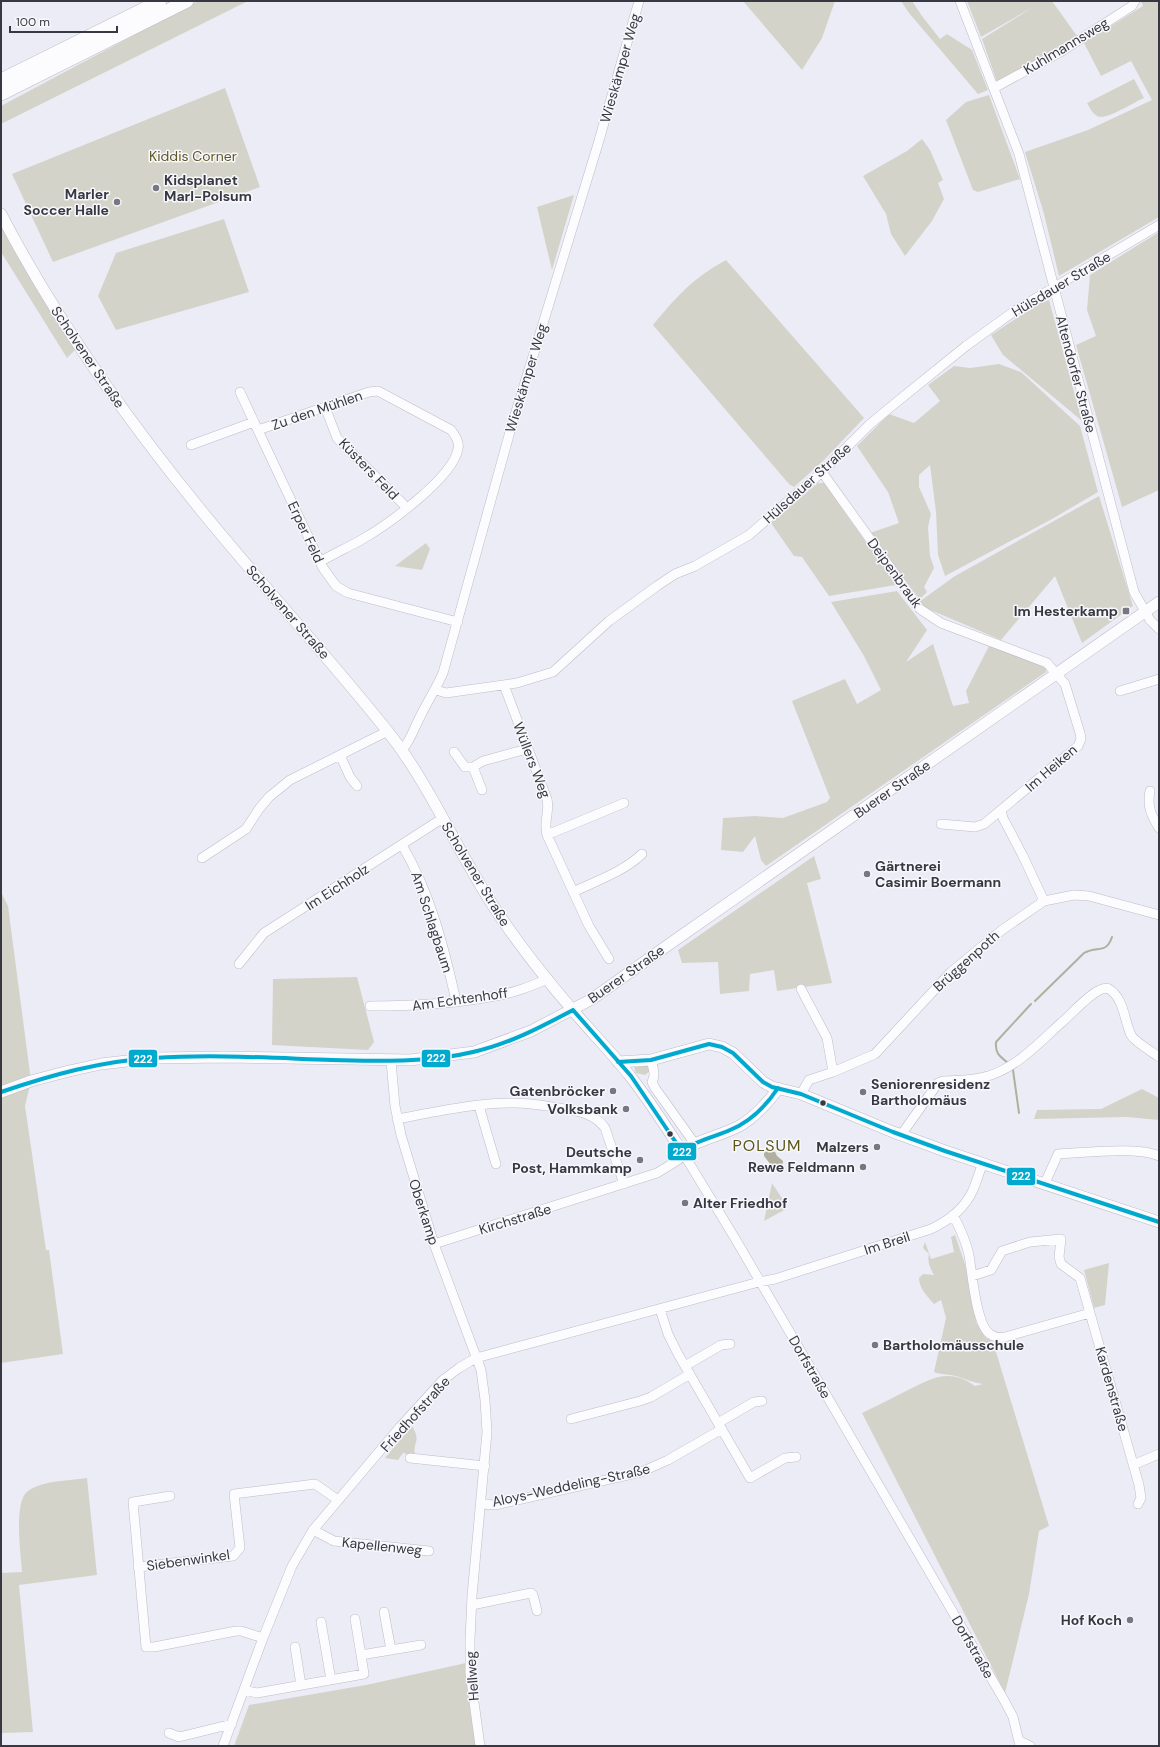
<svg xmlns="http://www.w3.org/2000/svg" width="1160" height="1747" font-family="'DM Sans',sans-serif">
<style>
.green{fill:#d4d3c9}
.water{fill:#b1af9d}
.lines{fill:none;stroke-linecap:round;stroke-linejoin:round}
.stream{stroke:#b1af9d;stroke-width:2}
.minor-casing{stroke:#bdbcc6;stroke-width:10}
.major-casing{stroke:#bdbcc6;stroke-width:12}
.highway-casing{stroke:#bdbcc6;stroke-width:14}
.minor{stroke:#fcfcfe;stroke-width:9}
.major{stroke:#fcfcfe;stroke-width:11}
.highway{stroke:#fcfcfe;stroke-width:13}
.bus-1-casing{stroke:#f7f7fc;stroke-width:7}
.bus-1{stroke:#00a9ce;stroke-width:4}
.poi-dot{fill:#777781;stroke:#f7f7fc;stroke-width:1.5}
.bus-dot{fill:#383842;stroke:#f7f7fc;stroke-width:1.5}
.labels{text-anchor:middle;stroke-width:3;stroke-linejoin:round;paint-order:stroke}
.street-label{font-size:14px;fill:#383842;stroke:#f7f7fc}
.park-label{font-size:14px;fill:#5e5822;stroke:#f7f7fc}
.poi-label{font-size:14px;font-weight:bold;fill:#383842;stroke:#f7f7fc;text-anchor:end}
.quarter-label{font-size:16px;letter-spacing:1px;fill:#5b5417;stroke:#f7f7fc}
.line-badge{stroke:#f7f7fc;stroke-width:1.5}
.badge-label{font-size:11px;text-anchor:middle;font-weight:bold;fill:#fff}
</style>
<rect width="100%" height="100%" fill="#ececf7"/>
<path class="green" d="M 198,1 L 248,1 L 1,124 L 1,106 Z
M 743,1 L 835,1 L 822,38 L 802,70 Z
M 901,1 L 912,1 L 922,16 L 940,39 L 947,34 L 972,50 L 988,90 L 978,94 L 909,13 Z
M 967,1 L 1052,1 L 1077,36 L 997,82 L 982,39 L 1033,7 L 981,37 Z
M 1141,1 L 1159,1 L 1159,217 L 1059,276 L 1044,214 L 1025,152 L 1088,130 L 1152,100 L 1131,61 L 1101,76 L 1084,43 L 1143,6 Z
M 1134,79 L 1144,98 C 1134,102 1106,121 1097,116 C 1092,113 1090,108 1087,103 Z
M 225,88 L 260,187 L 53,262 L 12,174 Z
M 989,95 L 1020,179 L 978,192 L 973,190 L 946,120 L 966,102 Z
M 922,139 L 930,150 L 943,180 L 938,183 L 944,199 L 932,221 L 905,256 L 891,234 L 886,214 L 863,176 L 907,151 Z
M 574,195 L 552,270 L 537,207 Z
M 224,219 L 249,292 L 116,330 L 98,296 L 116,253 Z
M 1,223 C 23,267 48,309 75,350 L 67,358 L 1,252 Z
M 1159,232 L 1159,490 L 1122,507 L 1076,345 L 1096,336 L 1087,310 L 1090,275 Z
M 726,260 L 864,418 L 823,461 L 794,487 L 789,484 L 653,325 C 676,297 693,278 726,260 Z
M 1049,300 L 1082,421 L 1003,355 L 991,335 L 1040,303 Z
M 999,364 L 1021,372 L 1080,426 L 1098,492 L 1052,519 L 945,576 L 938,555 L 936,512 L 930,465 L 919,475 L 919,487 L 931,514 L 928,527 L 930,556 L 934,568 L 924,587 L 927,592 L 920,599 L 870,533 L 899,523 L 888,492 L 857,446 L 889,414 L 914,423 L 940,401 L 928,385 L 954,366 L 970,368 Z
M 818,483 L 824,483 L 896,585 L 829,596 L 802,557 L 794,556 L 771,523 Z
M 1099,496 L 1133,606 L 1082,643 L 1055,576 L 1001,640 L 926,608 L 919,602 L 955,576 Z
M 426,543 L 430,549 L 422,570 L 395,566 Z
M 897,591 L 927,630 L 906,662 L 933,644 L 953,706 L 969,703 L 966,691 L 989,646 L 1046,666 L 1046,672 L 766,866 L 761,860 L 755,836 L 743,852 L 721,850 L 723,818 L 755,816 L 783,818 L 827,802 L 830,798 L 792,701 L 845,679 L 857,704 L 881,690 L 864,656 L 831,602 Z
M 814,856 L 821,879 L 807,883 L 832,983 L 777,991 L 774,970 L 750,974 L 749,991 L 720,994 L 718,962 L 682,963 L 678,950 Z
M 1,892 L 8,906 L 31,1081 L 25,1106 L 46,1250 L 49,1250 L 63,1354 L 1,1363 Z
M 357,977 L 374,1042 L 368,1050 L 272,1045 L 273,979 Z
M 645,1065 L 649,1066 L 650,1071 L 645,1075 L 636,1073 L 634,1067 Z
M 1142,1089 L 1159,1098 L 1159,1120 L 1127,1117 L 1034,1119 L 1037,1110 L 1101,1109 Z
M 772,1183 L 787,1206 L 786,1209 L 764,1221 Z
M 955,1235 L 965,1264 L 973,1300 L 976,1322 L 986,1338 L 993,1342 L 1049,1526 L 1039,1531 L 1029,1594 L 1005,1693 L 862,1413 C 876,1406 891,1399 906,1391 C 931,1379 948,1367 975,1386 L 983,1384 C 974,1383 965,1379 956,1376 C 949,1374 941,1375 934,1372 L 946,1318 L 941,1300 L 934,1304 C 928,1297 919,1289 919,1278 L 923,1274 L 934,1275 C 930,1268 927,1262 929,1254 L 923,1248 L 925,1242 L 931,1259 L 954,1252 L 951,1237 Z
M 1109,1263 L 1105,1305 L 1094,1308 L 1084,1270 Z
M 412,1426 C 422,1442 412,1442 415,1456 L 403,1453 L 398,1460 L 385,1458 Z
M 87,1478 L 97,1575 L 19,1585 L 33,1732 L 1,1733 L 1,1573 L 22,1572 C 21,1555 13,1501 28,1491 C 43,1480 69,1481 87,1478 Z
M 466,1663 L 470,1710 L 476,1746 L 234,1746 L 249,1705 L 366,1685 Z"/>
<path class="water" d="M 767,1150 L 775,1152 L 777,1156 L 783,1161 L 782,1167 C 772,1170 770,1163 764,1156 L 764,1153 Z"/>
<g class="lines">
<path class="stream" d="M 1035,1001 L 1084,953 C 1097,945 1106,955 1112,937
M 1008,1063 C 999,1056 995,1053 996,1042 L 1031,1004
M 1013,1070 L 1019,1113"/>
<g class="minor-casing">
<path id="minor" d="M 960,1 L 1019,154 L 1134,592 L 1150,620 L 1159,629
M 994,88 L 1062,51 L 1132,6 L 1135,1
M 240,392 L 254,422
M 325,407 L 337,438 L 407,508
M 258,430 L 369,392 L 378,391 L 451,430 C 455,435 460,442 458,449 C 453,478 386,526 361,540 C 347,548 333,554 320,562
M 191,445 L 254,422 L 323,568 L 336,586 L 348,593 L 458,622
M 822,472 L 920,609 L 941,623 L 1047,663 L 1065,684 L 1080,733 L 1081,739 L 1078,746 L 984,824 L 975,827 L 941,824
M 504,685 L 547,799 C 550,812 543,822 547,835 L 589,926 L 609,959
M 436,690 L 446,693 L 517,683 L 553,672 L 609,621 L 657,586 L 675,574 L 695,566 L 749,535 L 822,472 L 869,425 L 893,405 L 966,346 L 1016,310 L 1159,225
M 1120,691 L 1159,679
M 402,750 C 411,740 414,728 420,717 C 427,702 436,689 443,673 L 511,428 L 598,144 L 639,1
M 454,752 L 465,767 L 473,767 L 483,761 L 527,749
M 340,755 L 350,777 L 357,786
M 473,767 L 482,790
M 1150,791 C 1147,806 1151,815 1159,828
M 1001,810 L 1003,818 L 1023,856 L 1044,901
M 547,835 L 624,803
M 402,845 C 430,892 444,947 456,1001
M 202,858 L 246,829 L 259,809 L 269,797 L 290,780 L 388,731
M 573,892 C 596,881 623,872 642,854
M 239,964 L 264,933 L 443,818
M 801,989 L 827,1038 L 833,1072
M 370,1006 C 412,1006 454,1004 495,996 C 514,993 531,986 548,979
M 651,1060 C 653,1068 656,1074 652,1082 L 655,1088 L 695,1144
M 391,1061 L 395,1106 L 401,1135 L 434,1244 L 481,1370 L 485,1400 L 487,1432 L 472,1596 L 470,1640 L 470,1673 L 480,1746
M 801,1094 L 809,1080 L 833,1072 L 875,1054 L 951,972 L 1002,930 L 1044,901 L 1074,895 L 1089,896 L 1159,915
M 479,1106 L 496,1164
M 397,1119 C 435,1112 474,1103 513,1103 C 531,1103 548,1106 565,1109 C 581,1112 595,1114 605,1128 L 624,1184
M 901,1135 L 938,1083 L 943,1081 C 957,1080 974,1081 988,1076 C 1016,1068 1040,1042 1061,1023 C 1070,1016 1098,983 1109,989 C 1124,998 1124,1020 1131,1035 C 1134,1041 1152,1052 1159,1057
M 1045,1183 L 1058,1154 C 1082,1153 1138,1146 1159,1156
M 953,1215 C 960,1228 966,1241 969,1255 C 972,1272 976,1325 990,1334 C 994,1337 1000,1338 1005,1337 L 1090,1313
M 434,1244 L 657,1173 L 678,1160 L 683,1153 L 736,1240 L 1004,1700 L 1013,1717 L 1020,1746
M 972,1276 L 991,1270 L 1002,1251 L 1030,1242 L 1061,1239 L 1059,1257 L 1061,1264 L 1080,1278 L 1139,1485 L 1141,1498 L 1138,1504
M 660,1309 L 668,1334 L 678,1354 L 750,1478 L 785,1458 L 796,1457
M 685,1366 L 721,1345 L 730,1344
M 571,1419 L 640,1401 L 651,1397 L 690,1374
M 718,1423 L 754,1402 L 762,1401
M 410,1458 L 485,1466
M 1133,1465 L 1159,1454
M 170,1496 L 133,1502 L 146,1647 L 154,1647 L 236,1631 L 241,1631 L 263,1638
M 482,1504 L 495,1505 L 641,1472 L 668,1460 L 722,1429
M 313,1530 L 334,1541 L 429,1551
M 138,1567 L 233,1556 L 240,1548 L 234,1494 L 315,1484 L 338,1500
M 472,1605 L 531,1593 L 533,1595 L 537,1611
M 384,1612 L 391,1650
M 355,1619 L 361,1655
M 321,1622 L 331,1680
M 295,1647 L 301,1685
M 244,1690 L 257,1693 L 364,1674 L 361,1655 L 421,1645
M 169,1733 L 179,1737 L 232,1724
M 1020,1741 L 1030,1746
M 223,1746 L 263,1638 L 292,1566 L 313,1530 L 400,1427 L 443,1380 L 459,1368 L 476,1358 L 759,1282 L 775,1279 L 931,1229 C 948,1221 965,1208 973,1190 C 977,1181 979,1172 983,1163"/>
</g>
<g class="major-casing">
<path id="major" d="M 1,214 C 56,320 125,417 200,509 C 260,583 325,653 385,728 C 433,787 460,860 504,922 C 526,954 551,985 576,1014 C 594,1035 613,1054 630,1076 C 649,1100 666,1127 683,1153 L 688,1147 L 695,1144 C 710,1137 727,1133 741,1125 C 753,1118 771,1100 778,1088
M 618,1062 L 651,1060 L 709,1044 L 722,1047 L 733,1053 L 763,1082 L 772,1087 L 801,1094 L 893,1132 L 945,1151 L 1159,1222
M 1,1092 L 31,1081 L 69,1071 L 101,1064 L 153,1058 L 226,1057 L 410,1060 L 474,1052 L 531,1031 L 592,999 L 671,943 L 1159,602"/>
</g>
<g class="highway-casing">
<path id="highway" d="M 1,80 L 160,1
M 1,94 L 187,1"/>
</g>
<use href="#minor" class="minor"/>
<use href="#major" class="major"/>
<use href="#highway" class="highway"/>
<g class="bus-1-casing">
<path id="bus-1" d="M 573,1010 L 631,1076 L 683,1153 C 694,1140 715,1137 730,1130 C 750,1122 766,1106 778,1088
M 618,1062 L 651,1060 L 709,1044 L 722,1047 L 733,1053 L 763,1082 L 772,1087 L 801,1094 L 893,1132 L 945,1151 L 1159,1222
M 1,1092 C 51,1075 101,1061 154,1058 C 213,1054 273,1058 332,1060 C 379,1061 427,1063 473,1052 C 509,1044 541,1027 573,1010"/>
</g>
<use href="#bus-1" class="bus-1"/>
</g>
<g class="poi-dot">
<circle cx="156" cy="188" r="4"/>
<circle cx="117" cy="202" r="4"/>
<rect x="1122" y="607" width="8" height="8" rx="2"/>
<circle cx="867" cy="874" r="4"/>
<circle cx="613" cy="1091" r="4"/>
<circle cx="863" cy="1092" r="4"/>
<circle cx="626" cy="1109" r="4"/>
<circle cx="877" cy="1147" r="4"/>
<circle cx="640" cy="1160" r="4"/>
<circle cx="863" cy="1167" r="4"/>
<circle cx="685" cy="1203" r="4"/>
<circle cx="875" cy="1345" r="4"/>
<circle cx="1130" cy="1620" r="4"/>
</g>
<g class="bus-dot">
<circle cx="823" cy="1103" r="3.5"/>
<circle cx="670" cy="1134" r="3.5"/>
</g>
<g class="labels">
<g class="street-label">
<text transform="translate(1066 46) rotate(-31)" y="5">Kuhlmannsweg</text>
<text transform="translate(620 68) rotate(-74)" y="5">Wieskämper Weg</text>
<text transform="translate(1061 284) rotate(-31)" y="5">Hülsdauer Straße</text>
<text transform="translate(88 357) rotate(56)" y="5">Scholvener Straße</text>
<text transform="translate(1076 374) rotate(75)" y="5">Altendorfer Straße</text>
<text transform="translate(526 378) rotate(-73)" y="5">Wieskämper Weg</text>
<text transform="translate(317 410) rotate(-19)" y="5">Zu den Mühlen</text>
<text transform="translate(369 469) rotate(46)" y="5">Küsters Feld</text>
<text transform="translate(807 483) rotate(-42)" y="5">Hülsdauer Straße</text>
<text transform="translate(306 532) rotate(65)" y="5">Erper Feld</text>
<text transform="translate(895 573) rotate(54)" y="5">Deipenbrauk</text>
<text transform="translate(288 612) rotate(49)" y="5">Scholvener Straße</text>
<text transform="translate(532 760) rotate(69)" y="5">Wüllers Weg</text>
<text transform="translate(1051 768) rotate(-41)" y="5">Im Heiken</text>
<text transform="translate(892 789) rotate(-35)" y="5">Buerer Straße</text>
<text transform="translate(476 874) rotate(59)" y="5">Scholvener Straße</text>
<text transform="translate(337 887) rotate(-33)" y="5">Im Eichholz</text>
<text transform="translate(432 922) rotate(72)" y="5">Am Schlagbaum</text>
<text transform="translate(966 961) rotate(-42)" y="5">Brüggenpoth</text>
<text transform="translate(626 974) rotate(-35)" y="5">Buerer Straße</text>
<text transform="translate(460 999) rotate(-8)" y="5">Am Echtenhoff</text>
<text transform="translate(424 1212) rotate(72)" y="5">Oberkamp</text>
<text transform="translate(515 1219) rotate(-17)" y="5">Kirchstraße</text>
<text transform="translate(887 1243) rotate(-18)" y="5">Im Breil</text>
<text transform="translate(810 1367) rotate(60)" y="5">Dorfstraße</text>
<text transform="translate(1112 1389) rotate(74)" y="5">Kardenstraße</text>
<text transform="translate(415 1414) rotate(-48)" y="5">Friedhofstraße</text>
<text transform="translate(571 1485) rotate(-12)" y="5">Aloys-Weddeling-Straße</text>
<text transform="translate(382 1546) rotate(6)" y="5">Kapellenweg</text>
<text transform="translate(188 1560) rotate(-8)" y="5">Siebenwinkel</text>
<text transform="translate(973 1647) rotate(60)" y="5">Dorfstraße</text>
<text transform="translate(472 1676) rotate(-94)" y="5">Hellweg</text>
</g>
<g class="park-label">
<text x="193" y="161">Kiddis Corner</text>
</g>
<g class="poi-label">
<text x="164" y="185" text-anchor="start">Kidsplanet<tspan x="164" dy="16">Marl-Polsum</tspan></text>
<text x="109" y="199">Marler<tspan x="109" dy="16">Soccer Halle</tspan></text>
<text x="1118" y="616">Im Hesterkamp</text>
<text x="875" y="871" text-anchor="start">Gärtnerei<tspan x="875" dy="16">Casimir Boermann</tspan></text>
<text x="871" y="1089" text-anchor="start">Seniorenresidenz<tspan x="871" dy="16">Bartholomäus</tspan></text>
<text x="605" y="1096">Gatenbröcker</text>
<text x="618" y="1114">Volksbank</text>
<text x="869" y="1152">Malzers</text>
<text x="632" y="1157">Deutsche<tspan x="632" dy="16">Post, Hammkamp</tspan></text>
<text x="855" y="1172">Rewe Feldmann</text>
<text x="693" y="1208" text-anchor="start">Alter Friedhof</text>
<text x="883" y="1350" text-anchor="start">Bartholomäusschule</text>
<text x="1122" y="1625">Hof Koch</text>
</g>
<g class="quarter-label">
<text x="767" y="1151">POLSUM</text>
</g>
</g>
<g class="line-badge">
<rect x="421" y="1049" width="30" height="19" rx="4" fill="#00a9ce"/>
<rect x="128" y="1049" width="30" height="19" rx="4" fill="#00a9ce"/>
<rect x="667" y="1142" width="30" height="19" rx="4" fill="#00a9ce"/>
<rect x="1006" y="1167" width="30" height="19" rx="4" fill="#00a9ce"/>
</g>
<g class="badge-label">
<text x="436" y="1062">222</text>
<text x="143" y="1063">222</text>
<text x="682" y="1156">222</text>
<text x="1021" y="1180">222</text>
</g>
<rect width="1160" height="1747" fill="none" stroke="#383842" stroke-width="4"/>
<path d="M10 26v6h107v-6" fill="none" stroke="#383842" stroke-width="2"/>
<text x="16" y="26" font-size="12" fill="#383842" stroke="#f7f7fc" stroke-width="3" paint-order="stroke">100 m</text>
</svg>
